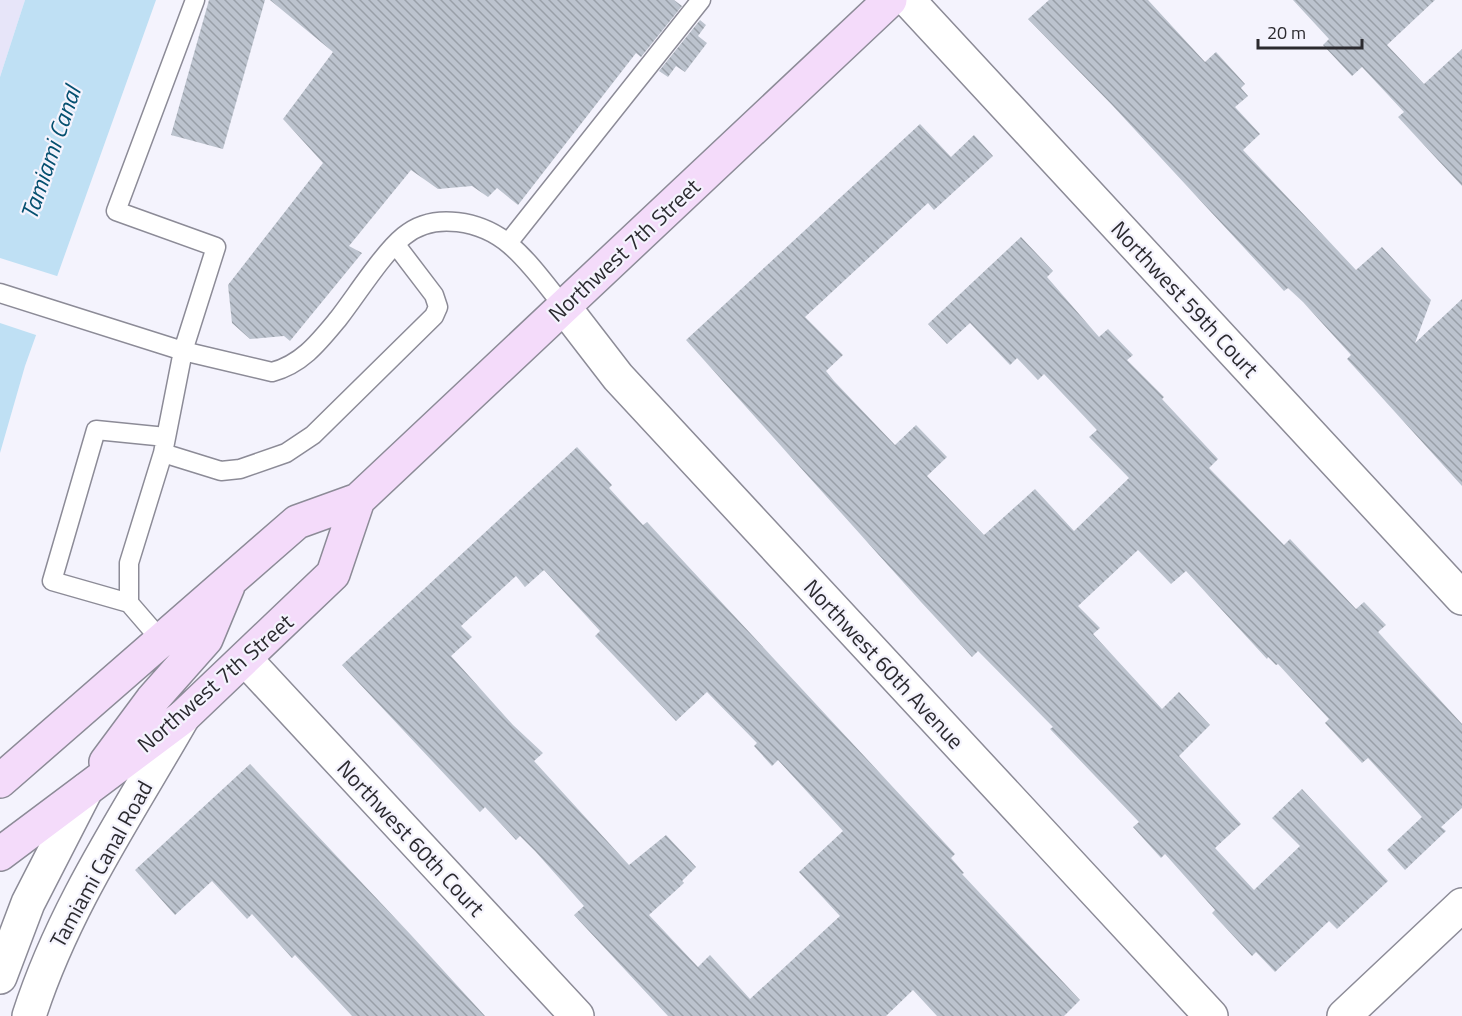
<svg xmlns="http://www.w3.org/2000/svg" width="1462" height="1016" font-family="'Titillium Web',sans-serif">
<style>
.built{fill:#e7e5f9}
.water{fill:#bfe0f4}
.pier{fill:#f4f3fd}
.building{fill:url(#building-back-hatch);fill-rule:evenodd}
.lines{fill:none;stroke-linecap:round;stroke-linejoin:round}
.service-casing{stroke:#8c8b97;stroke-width:21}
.minor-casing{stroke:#8c8b97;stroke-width:36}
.tertiary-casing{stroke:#8c8b97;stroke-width:36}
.secondary-casing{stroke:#8c8b97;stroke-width:36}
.service{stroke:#fff;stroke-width:18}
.minor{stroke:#fff;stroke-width:33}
.tertiary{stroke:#fff;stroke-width:33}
.secondary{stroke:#f4dbfa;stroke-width:33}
.labels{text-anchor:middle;stroke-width:4.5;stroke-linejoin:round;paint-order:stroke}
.street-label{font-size:22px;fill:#2b2a2f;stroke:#f4f3fd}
.water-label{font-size:24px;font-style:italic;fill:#055070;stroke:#f4f3fd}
</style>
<defs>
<pattern id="building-back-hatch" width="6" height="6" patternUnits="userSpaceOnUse" patternTransform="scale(1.5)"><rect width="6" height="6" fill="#bcc3ce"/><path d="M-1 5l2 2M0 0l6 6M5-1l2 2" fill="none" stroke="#999fa8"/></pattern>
</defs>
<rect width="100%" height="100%" fill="#f4f3fd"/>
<path class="built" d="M 0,0 L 25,0 L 0,77 Z"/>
<path class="water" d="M 25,0 L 156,0 L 25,366 L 0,453 L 0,77 Z"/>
<path class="pier" d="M 0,258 L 60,277 L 39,336 L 0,323 Z"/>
<path class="building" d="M 209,0 L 265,0 L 223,149 L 171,135 Z
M 270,0 L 674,0 L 682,6 L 641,57 L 636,53 L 518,205 L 497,188 L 488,197 L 472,186 L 438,189 L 411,170 L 349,246 L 362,253 L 290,341 L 284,336 L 250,339 L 232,323 L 228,285 L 323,163 L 283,119 L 333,52 Z
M 1049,0 L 1148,0 L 1205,62 L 1216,52 L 1245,84 L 1241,88 L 1248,96 L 1235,107 L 1260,134 L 1243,150 L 1356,270 L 1382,247 L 1431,300 L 1415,343 L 1462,299 L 1462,486 L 1347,359 L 1351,355 L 1303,302 L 1288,288 L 1284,291 L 1112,105 L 1028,19 Z
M 1293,0 L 1435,0 L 1387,45 L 1424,84 L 1462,49 L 1462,186 L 1398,117 L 1404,112 L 1362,67 L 1352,76 L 1323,45 L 1329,39 Z
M 700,20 L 706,25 L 698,36 L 707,43 L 685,72 L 676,66 L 668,77 L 659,71 Z
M 920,124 L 951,157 L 974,135 L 993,156 L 934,210 L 928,203 L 805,317 L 843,355 L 826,371 L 834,381 L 895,445 L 916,425 L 947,457 L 927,476 L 984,535 L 1035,489 L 1074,531 L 1129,478 L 1089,437 L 1097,430 L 1044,374 L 1038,380 L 1017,358 L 1010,365 L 970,323 L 947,344 L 928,324 L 1021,237 L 1053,271 L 1047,277 L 1099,337 L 1108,329 L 1133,355 L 1127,360 L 1164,397 L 1162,399 L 1218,459 L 1209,468 L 1284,545 L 1290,539 L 1356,609 L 1364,602 L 1386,625 L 1378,632 L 1462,724 L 1462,808 L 1441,827 L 1446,831 L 1405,870 L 1387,850 L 1422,817 L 1368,758 L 1362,763 L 1325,723 L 1329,719 L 1278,664 L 1276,665 L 1268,657 L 1267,659 L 1186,571 L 1171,584 L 1138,550 L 1078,606 L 1100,628 L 1093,634 L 1162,709 L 1179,692 L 1210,725 L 1179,756 L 1241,824 L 1215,848 L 1254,890 L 1300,846 L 1272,818 L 1302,789 L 1388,881 L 1337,929 L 1329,921 L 1275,972 L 1256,952 L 1252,956 L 1212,913 L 1215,910 L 1165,854 L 1161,858 L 1133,827 L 1139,822 L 1050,729 L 1053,727 L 978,651 L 972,657 L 921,602 L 686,340 Z
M 577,447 L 612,485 L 609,488 L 643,525 L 647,522 L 955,854 L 951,858 L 964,873 L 962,874 L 1080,1000 L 1064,1016 L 937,1016 L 913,990 L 886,1016 L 668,1016 L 574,915 L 584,906 L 535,851 L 520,836 L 516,840 L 485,807 L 480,812 L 342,665 ZM 544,570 L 600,631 L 595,636 L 676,721 L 707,692 L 757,743 L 754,746 L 772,766 L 778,760 L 843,831 L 799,872 L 840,916 L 750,999 L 710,955 L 698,967 L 649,915 L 684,883 L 682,881 L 696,867 L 666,835 L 629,865 L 534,761 L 543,753 L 513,725 L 451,656 L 472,637 L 461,626 L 516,576 L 525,587 Z
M 250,764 L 411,935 L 485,1016 L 352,1016 L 295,955 L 292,958 L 252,914 L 247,919 L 212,881 L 175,915 L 135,870 Z"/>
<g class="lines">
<g class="service-casing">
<path id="service" d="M 508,243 L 701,0
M 0,293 L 183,351 L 272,372 C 302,364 319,342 338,319 C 356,296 383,253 404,236 C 434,211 482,221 510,245 C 530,262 547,286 564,307
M 163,453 L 221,471 L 240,469 L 286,453 L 313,435 L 434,316 L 438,307 L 434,295 L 396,245
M 129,603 L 52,581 L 96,430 L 166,437
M 161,640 L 129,603 L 129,563 L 163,453 L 183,351 L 216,247 L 116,211 L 195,0"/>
</g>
<g class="minor-casing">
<path id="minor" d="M 908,0 L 1462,598
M 564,307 L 618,377 L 1211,1016
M 246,660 L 577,1016
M 1344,1016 L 1462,905"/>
</g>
<g class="tertiary-casing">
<path id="tertiary" d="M 0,977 L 28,903 L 86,790
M 29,1016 C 64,907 127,815 183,717"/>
</g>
<g class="secondary-casing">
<path id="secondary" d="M 106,762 L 152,700 L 206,639 L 228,586
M 0,781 L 297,522 L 358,500 L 890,0
M 0,854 L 183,717 L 333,574 L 358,500"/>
</g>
<use href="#service" class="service"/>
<use href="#minor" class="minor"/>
<use href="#tertiary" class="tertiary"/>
<use href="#secondary" class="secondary"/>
</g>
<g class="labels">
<g class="street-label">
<text transform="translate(624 250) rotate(-43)" y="8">Northwest 7th Street</text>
<text transform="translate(1185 299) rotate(47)" y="8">Northwest 59th Court</text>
<text transform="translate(884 664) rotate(47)" y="8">Northwest 60th Avenue</text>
<text transform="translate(215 683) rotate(-41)" y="8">Northwest 7th Street</text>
<text transform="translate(411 838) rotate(47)" y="8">Northwest 60th Court</text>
<text transform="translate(101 864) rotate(-61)" y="8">Tamiami Canal Road</text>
</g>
<g class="water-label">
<text transform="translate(51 153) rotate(-71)" y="8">Tamiami Canal</text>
</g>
</g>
<path d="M1258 39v9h104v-9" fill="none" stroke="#2b2a2f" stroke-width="3"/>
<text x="1267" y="39" font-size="18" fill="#2b2a2f" stroke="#f4f3fd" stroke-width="4.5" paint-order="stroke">20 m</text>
</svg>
